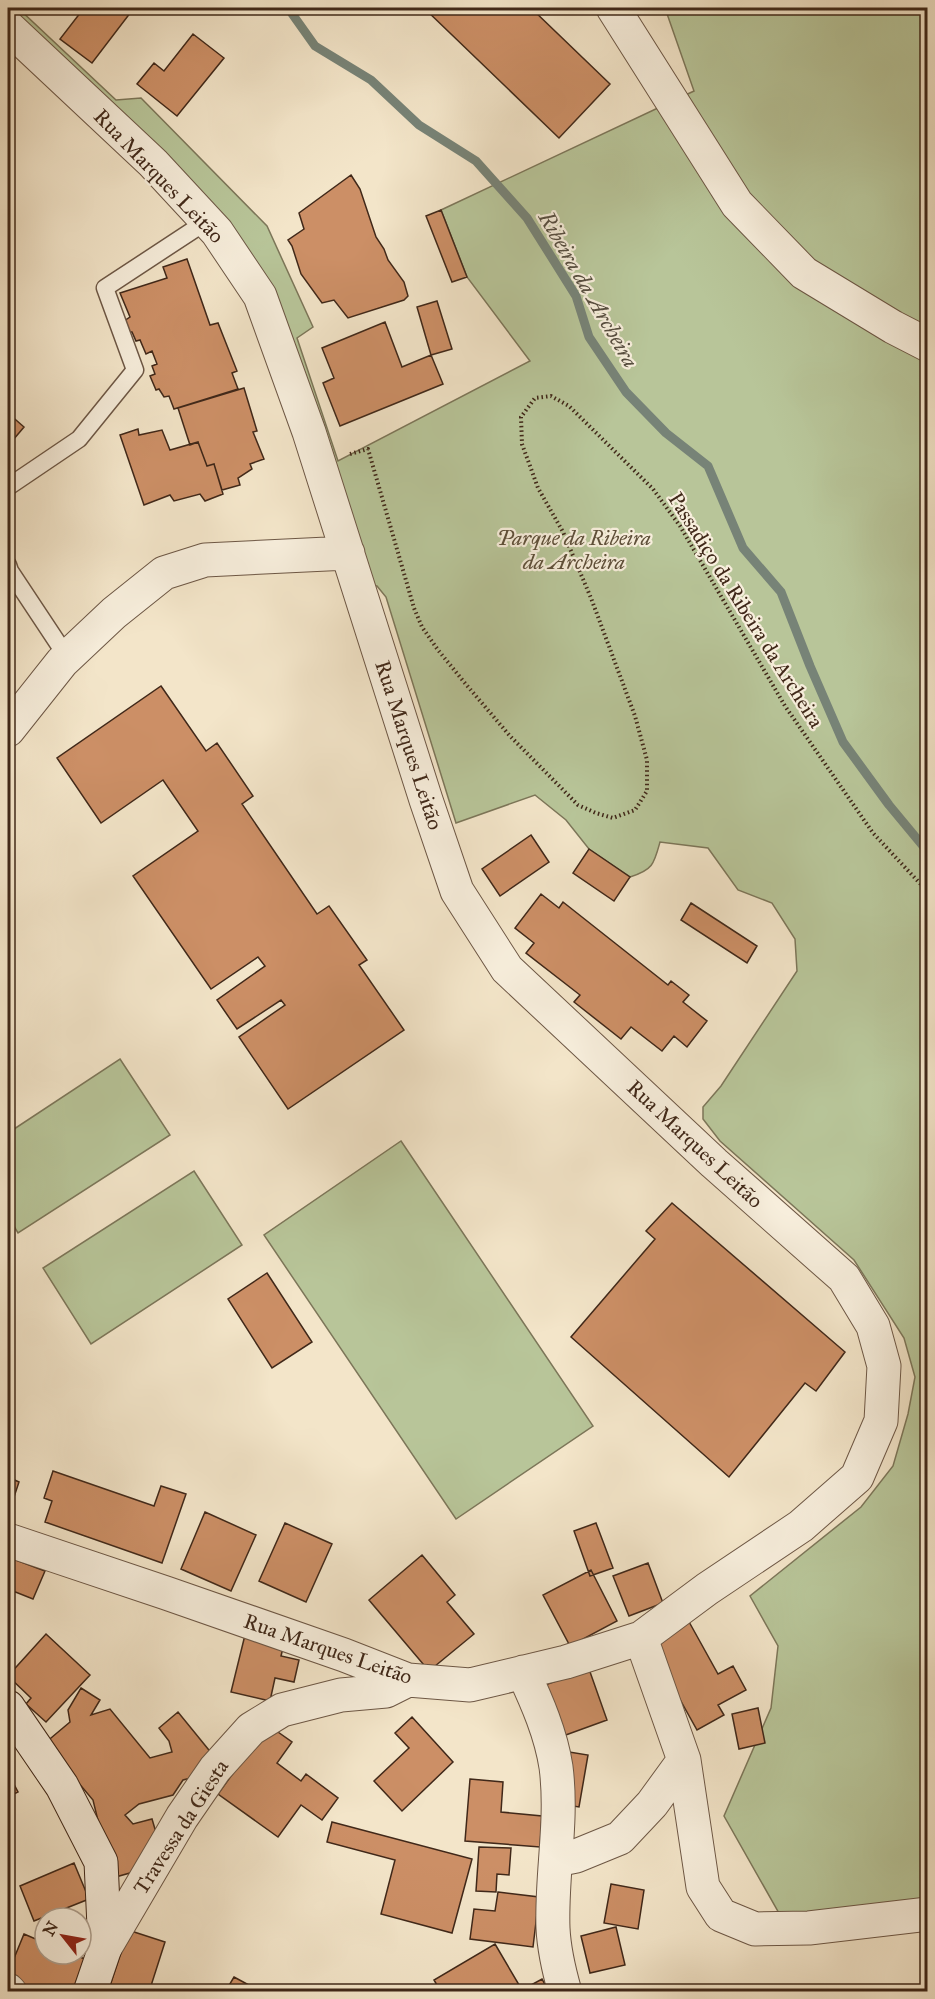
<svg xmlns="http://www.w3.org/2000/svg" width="935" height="1999" font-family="'IM FELL Great Primer',serif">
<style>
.green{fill:#b8c599;stroke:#7c7659;stroke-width:1.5}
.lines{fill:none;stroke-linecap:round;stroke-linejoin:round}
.stream{stroke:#778377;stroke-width:9}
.building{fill:#cc8f66;stroke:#402819;stroke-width:1.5}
.lane-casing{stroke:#6d5745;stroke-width:19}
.street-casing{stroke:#6d5745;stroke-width:35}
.secondary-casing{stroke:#402819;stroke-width:35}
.path{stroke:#402819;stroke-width:4;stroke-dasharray:1.5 3;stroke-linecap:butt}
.lane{stroke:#f7eedc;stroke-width:16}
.street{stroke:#f7eedc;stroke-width:33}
.secondary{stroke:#f7eedc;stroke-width:33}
.labels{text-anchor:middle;stroke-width:4.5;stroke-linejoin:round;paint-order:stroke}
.street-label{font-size:21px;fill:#402819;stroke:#f7eedc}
.park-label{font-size:21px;font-style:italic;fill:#5e4f39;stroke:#f7eedc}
.water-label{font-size:22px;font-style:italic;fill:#574e40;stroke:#f7eedc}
</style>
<rect width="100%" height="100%" fill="#f3e5c9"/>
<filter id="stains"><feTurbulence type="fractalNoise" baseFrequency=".00333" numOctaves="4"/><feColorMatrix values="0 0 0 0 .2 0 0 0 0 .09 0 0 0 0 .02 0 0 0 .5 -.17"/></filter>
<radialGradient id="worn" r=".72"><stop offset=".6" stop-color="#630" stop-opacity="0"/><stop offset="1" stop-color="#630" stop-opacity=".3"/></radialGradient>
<path class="green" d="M 8,8 L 18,8 L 116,100 L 141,98 L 267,226 L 313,327 L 297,338 L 338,461 L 530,361 L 467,277 L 441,210 L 694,91 L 665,8 L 927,8 L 927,1907 L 784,1922 L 724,1816 L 771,1708 L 778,1646 L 750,1596 L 861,1507 L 893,1466 L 908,1414 L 915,1377 L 904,1338 L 854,1260 L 720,1141 L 703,1119 L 703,1107 L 721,1086 L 797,971 L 795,939 L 772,903 L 738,890 L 708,848 L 660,842 C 654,864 653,870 630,877 L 589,849 L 566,820 L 535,795 L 456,823 L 386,597 L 377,586 L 358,584 L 269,292 L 8,33 Z
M 120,1059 L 170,1135 L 18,1233 L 8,1216 L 8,1133 Z
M 401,1141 L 593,1426 L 456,1519 L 264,1235 Z
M 194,1171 L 242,1245 L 91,1344 L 43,1268 Z"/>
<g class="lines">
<path class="stream" d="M 288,8 L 315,46 L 371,80 L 419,125 L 476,161 L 527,218 L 576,296 L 589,337 L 626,392 L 666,433 L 708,466 L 743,548 L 781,592 L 810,666 L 843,742 L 889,805 L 928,852"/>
</g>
<path class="building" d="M 84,8 L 134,8 L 92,63 L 60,39 Z
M 424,8 L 531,8 L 610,84 L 559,138 Z
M 193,34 L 224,58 L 177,116 L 137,84 L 154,63 L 164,71 Z
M 351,175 L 360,189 L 376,237 L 384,249 L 388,260 L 404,282 L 408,296 L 404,300 L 348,318 L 334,300 L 322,303 L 301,274 L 292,246 L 288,240 L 304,229 L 299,213 Z
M 441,210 L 467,277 L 452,282 L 426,216 Z
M 187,259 L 210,325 L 218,323 L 237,371 L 232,373 L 238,389 L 174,409 L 169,396 L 164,397 L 159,389 L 156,390 L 150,376 L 155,374 L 152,366 L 157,364 L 152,351 L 146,354 L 140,340 L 136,341 L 132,332 L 129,332 L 124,321 L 130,317 L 120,293 L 167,278 L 163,267 Z
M 437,301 L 452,349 L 431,355 L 417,307 Z
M 385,322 L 402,367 L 431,355 L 443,384 L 340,426 L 323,383 L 334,378 L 322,348 Z
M 244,388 L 257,431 L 253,432 L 264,459 L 250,464 L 252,469 L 238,478 L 240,485 L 222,490 L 214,464 L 207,466 L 198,442 L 190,445 L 178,408 Z
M 8,413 L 24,427 L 8,446 Z
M 138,429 L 139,435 L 162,430 L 170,450 L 198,442 L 207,466 L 214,464 L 223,494 L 205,501 L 200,494 L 174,501 L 170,495 L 144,505 L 120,435 Z
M 161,686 L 206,751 L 217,743 L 253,796 L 242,804 L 317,914 L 329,906 L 367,960 L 359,965 L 404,1030 L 288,1109 L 239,1037 L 285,1005 L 281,1000 L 237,1029 L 217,1000 L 265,966 L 258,957 L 211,989 L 133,876 L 198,831 L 163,780 L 101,823 L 57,758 Z
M 531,835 L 549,862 L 500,896 L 482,869 Z
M 589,849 L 630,877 L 614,901 L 573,873 Z
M 541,894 L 559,908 L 563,902 L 668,985 L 671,981 L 689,995 L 683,1002 L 707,1021 L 687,1047 L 674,1036 L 662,1051 L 631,1027 L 621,1039 L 574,1002 L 580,995 L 526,953 L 534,943 L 515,928 Z
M 691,903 L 757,946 L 747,963 L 681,920 Z
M 672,1203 L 845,1352 L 816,1391 L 805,1383 L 729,1477 L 571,1337 L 655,1239 L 646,1231 Z
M 267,1273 L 312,1342 L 272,1368 L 228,1299 Z
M 53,1471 L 154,1506 L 161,1486 L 186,1494 L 162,1563 L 45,1522 L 52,1501 L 44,1498 Z
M 8,1477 L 19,1482 L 8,1515 Z
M 205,1512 L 256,1535 L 231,1591 L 181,1569 Z
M 285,1523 L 332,1544 L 306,1602 L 259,1581 Z
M 596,1523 L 613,1568 L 590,1576 L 574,1531 Z
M 422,1555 L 455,1595 L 447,1602 L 474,1634 L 429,1671 L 369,1600 Z
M 8,1557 L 45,1571 L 33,1599 L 13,1591 L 8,1605 Z
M 648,1563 L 663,1603 L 629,1616 L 613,1576 Z
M 591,1570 L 617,1621 L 570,1646 L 543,1595 Z
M 688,1620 L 718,1674 L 733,1666 L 746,1690 L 718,1705 L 724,1715 L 697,1730 L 648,1642 Z
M 46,1634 L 90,1675 L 46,1722 L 26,1704 L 31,1698 L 8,1676 Z
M 245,1635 L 284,1644 L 281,1656 L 299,1660 L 294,1682 L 275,1678 L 270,1701 L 231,1692 Z
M 589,1669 L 607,1720 L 563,1736 L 545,1685 Z
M 81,1688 L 100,1700 L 91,1715 L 110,1709 L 150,1758 L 172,1752 L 169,1741 L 159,1728 L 178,1712 L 217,1760 L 199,1776 L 183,1780 L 173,1795 L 139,1804 L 125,1815 L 133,1824 L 152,1819 L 160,1846 L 137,1871 L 112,1878 L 93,1800 L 45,1743 L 70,1722 L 68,1710 Z
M 758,1708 L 765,1743 L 739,1749 L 732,1714 Z
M 412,1717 L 453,1762 L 402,1811 L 374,1781 L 409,1748 L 395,1733 Z
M 268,1725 L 292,1742 L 277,1763 L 301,1781 L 306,1774 L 338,1798 L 322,1820 L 301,1805 L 278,1837 L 218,1794 Z
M 563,1751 L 588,1755 L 579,1807 L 554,1803 Z
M 8,1773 L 18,1792 L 8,1797 Z
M 470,1779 L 503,1782 L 501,1812 L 542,1816 L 540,1847 L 465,1841 Z
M 332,1822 L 472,1859 L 452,1933 L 381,1914 L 395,1860 L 327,1842 Z
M 479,1847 L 511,1848 L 509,1875 L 497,1874 L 496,1892 L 476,1891 Z
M 74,1863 L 89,1899 L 34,1921 L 20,1886 Z
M 611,1884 L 644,1890 L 638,1929 L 604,1923 Z
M 498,1892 L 539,1897 L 533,1947 L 470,1939 L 474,1909 L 495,1911 Z
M 616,1927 L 625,1965 L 590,1973 L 581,1936 Z
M 128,1930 L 165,1942 L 149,1992 L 108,1992 Z
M 24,1934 L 45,1943 L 45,1954 L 72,1954 L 85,1959 L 72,1992 L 42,1992 L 8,1977 L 8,1973 Z
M 495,1944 L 522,1990 L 542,1979 L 549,1992 L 441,1992 L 434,1980 Z
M 234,1977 L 262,1992 L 235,1992 L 228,1987 Z"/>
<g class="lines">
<g class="lane-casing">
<path id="lane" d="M 8,487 L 79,439 L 135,370 L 105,288 L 207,221
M 8,565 L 10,571 L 67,657"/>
</g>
<g class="street-casing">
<path id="street" d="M 613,8 L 737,204 L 804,273 L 893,327 L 928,345
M 8,27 L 153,163 L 217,232 L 260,296 L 309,432 L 426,800 L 457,891 L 507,969 L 714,1163 L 844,1278 L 873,1326 L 884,1366 L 881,1421 L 857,1477 L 801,1526 L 707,1589 L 641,1638 L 566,1662 L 470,1685 L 408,1680 L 344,1655 L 166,1593 L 8,1540
M 8,730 L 62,662 L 114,613 L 164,573 L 205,560 L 348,553
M 641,1638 L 684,1760 L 703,1887 L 721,1915 L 755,1929 L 809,1928 L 928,1914
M 523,1672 C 537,1702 551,1734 556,1767 C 563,1821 551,1875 553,1928 C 554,1950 559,1971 565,1992
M 556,1860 L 576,1856 L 620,1838 L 652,1804 L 684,1760
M 105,1948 L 182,1817 L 215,1769 L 251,1729 L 282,1710 L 341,1695 L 386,1691 L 408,1680
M 8,1990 L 10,1992"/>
</g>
<g class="secondary-casing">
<path id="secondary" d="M 8,1707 L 62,1786 L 101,1862 L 105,1948 L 90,1992"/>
</g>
<path class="path" d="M 350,454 L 368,449 L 414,608 L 422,627 L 438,650 L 464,682 L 510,736 L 578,805 L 596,813 L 613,818 L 635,810 L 647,791 L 647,760 L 635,716 L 591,598 L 563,532 L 538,488 L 522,444 L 521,417 L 535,398 L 551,396 L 569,406 L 653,489 L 680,526 L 785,706 L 873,833 L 928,892"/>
<use href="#lane" class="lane"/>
<use href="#street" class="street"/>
<use href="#secondary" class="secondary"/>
</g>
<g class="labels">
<g class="street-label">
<text transform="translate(159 176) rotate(46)" y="7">Rua Marques Leitão</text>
<text transform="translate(746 610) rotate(58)" y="7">Passadiço da Ribeira da Archeira</text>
<text transform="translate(409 745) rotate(72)" y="7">Rua Marques Leitão</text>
<text transform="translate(695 1144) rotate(43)" y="7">Rua Marques Leitão</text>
<text transform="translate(328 1649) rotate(19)" y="7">Rua Marques Leitão</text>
<text transform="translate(181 1827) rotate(-57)" y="7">Travessa da Giesta</text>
</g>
<g class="park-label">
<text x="574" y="545">Parque da Ribeira<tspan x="574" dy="24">da Archeira</tspan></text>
</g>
<g class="water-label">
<text transform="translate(589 289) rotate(60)" y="8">Ribeira da Archeira</text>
</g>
</g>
<rect width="935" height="1999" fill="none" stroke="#f3e5c9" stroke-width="30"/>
<rect x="9" y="9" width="917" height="1981" fill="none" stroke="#402819" stroke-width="3"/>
<rect x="15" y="15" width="905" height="1969" fill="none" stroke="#402819" stroke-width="1.5"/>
<g transform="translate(63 1936) rotate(301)"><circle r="28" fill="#f7eedc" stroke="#ae9f8e" stroke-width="1.5"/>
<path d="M0-4.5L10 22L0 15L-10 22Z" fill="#8f2418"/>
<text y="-9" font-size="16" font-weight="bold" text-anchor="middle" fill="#402819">N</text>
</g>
<rect width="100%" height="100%" filter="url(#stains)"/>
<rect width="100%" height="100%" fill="url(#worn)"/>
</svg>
